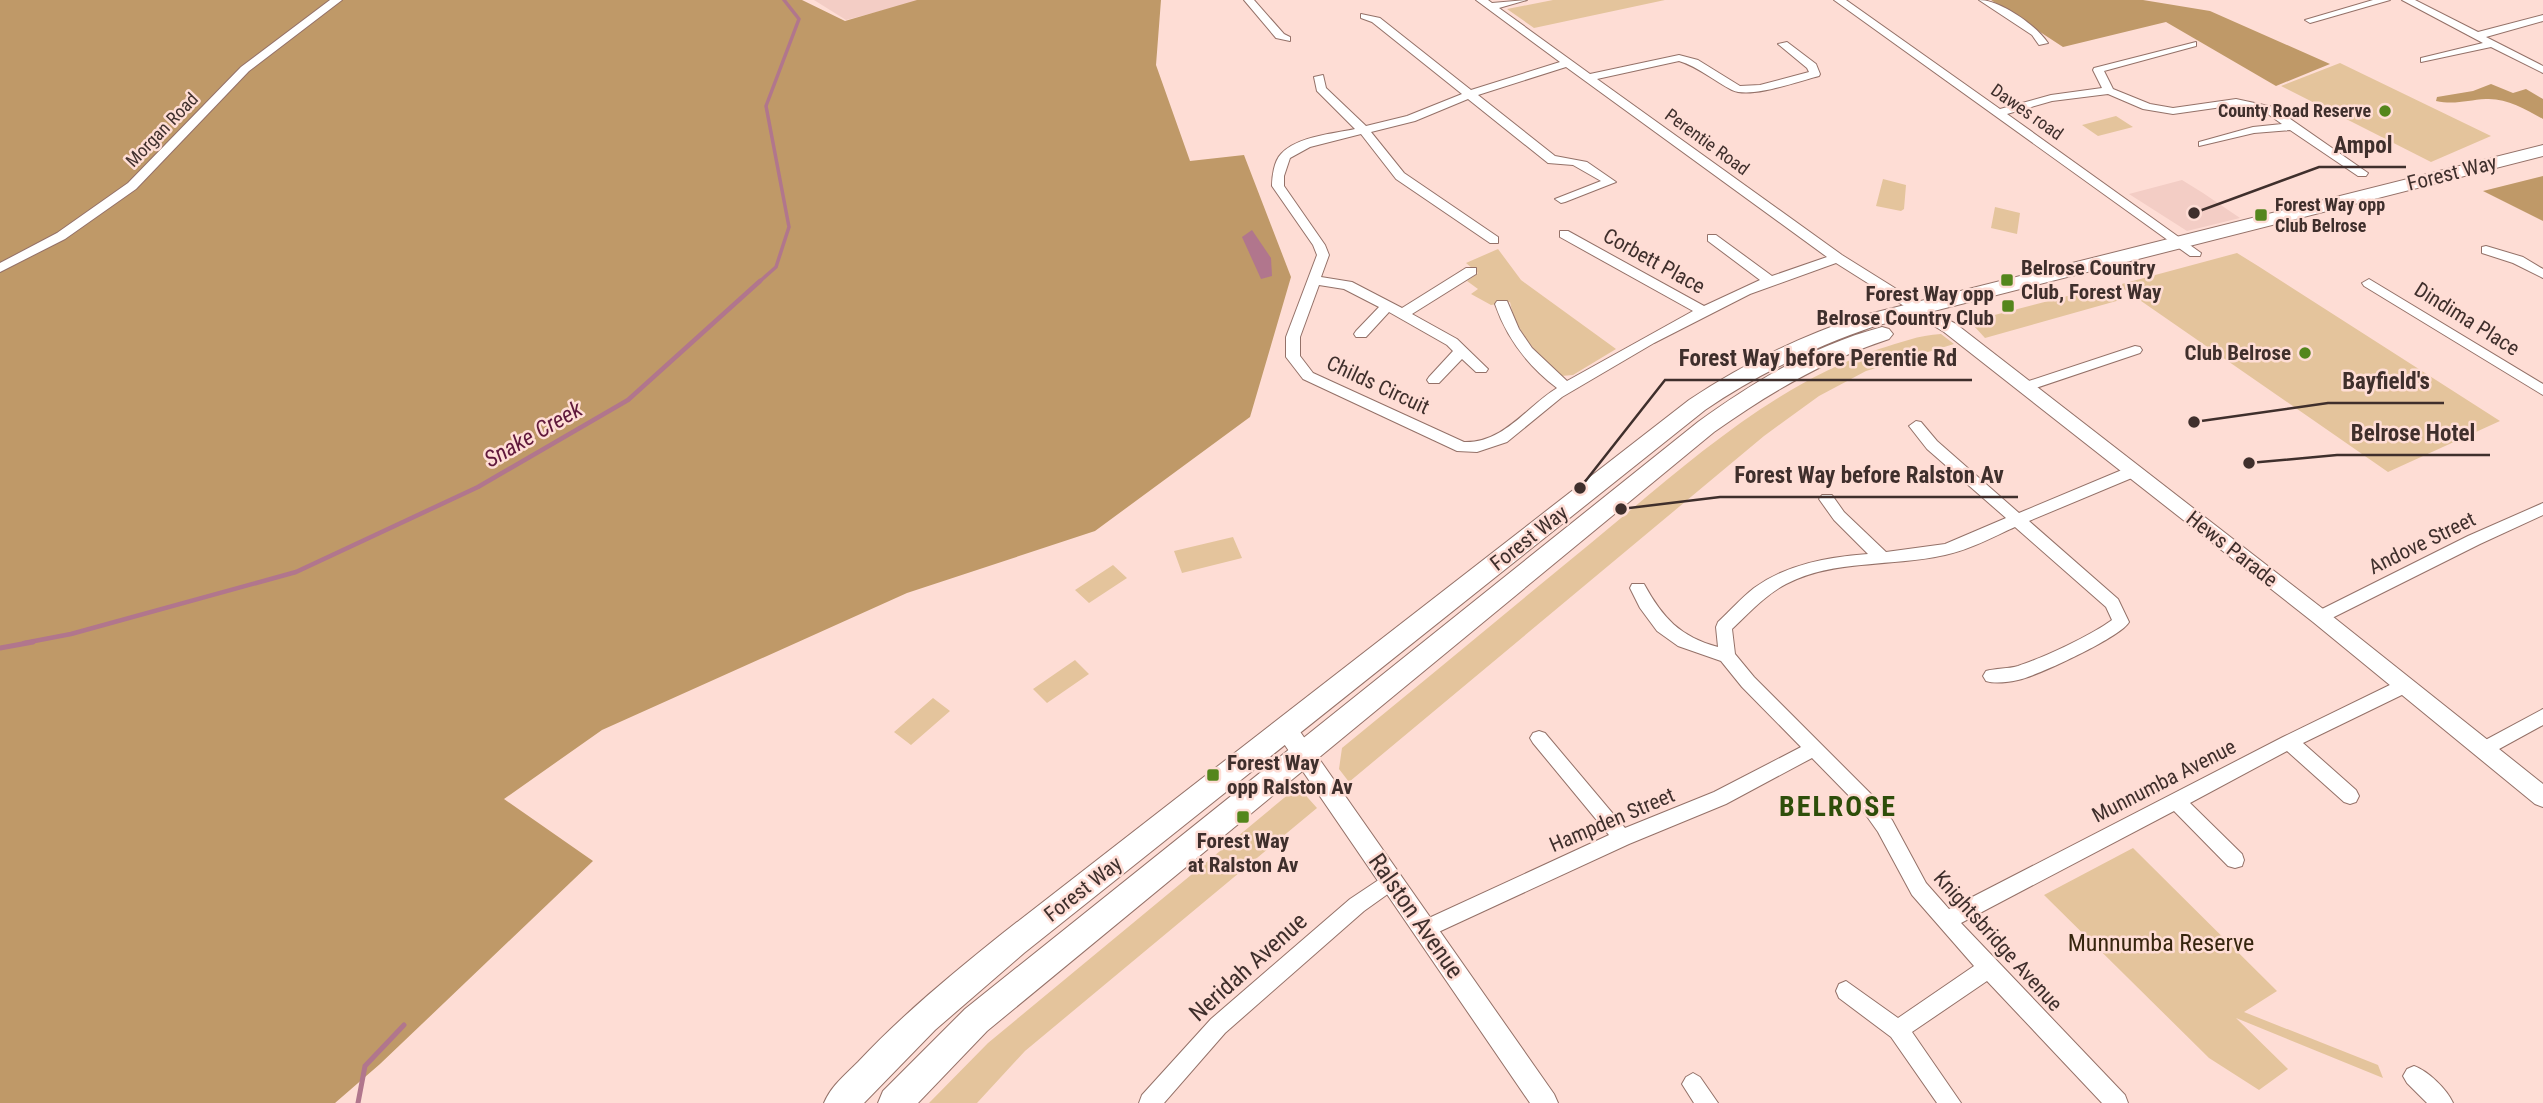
<svg xmlns="http://www.w3.org/2000/svg" width="2543" height="1103" font-family="'Roboto Condensed',sans-serif">
<style>
.built{fill:#f3cdc5}
.green{fill:#e4c49c}
.forest{fill:#bf9968}
.water{fill:#b1768d}
.lines{fill:none;stroke-linecap:round;stroke-linejoin:round}
.stream-far2{stroke:#b1768d;stroke-width:3.5}
.stream-far1{stroke:#b1768d;stroke-width:4.5}
.stream{stroke:#b1768d;stroke-width:5}
.minor-casing{stroke:#947168;stroke-width:2}
.tertiary-casing{stroke:#947168;stroke-width:2}
.primary-casing{stroke:#947168;stroke-width:2}
.minor{fill:#fff;fill-rule:evenodd}
.tertiary{fill:#fff;fill-rule:evenodd}
.primary{fill:#fff;fill-rule:evenodd}
.poi-dot{fill:#54861c;stroke:#feddd5;stroke-width:2.5}
.labels{text-anchor:middle;stroke-width:5;stroke-linejoin:round;paint-order:stroke}
.far-poi-label{font-size:18px;font-weight:bold;fill:#3f2f2c;stroke:#feddd5;text-anchor:end}
.far-street-label{font-size:18px;fill:#3f2f2c;stroke:#feddd5}
.street-label{font-size:21px;fill:#3f2f2c;stroke:#feddd5}
.poi-label{font-size:21px;font-weight:bold;fill:#3f2f2c;stroke:#feddd5;text-anchor:start}
.water-label{font-size:23px;font-style:italic;fill:#60183b;stroke:#feddd5}
.near-street-label{font-size:24px;fill:#3f2f2c;stroke:#feddd5}
.near-park-label{font-size:24px;fill:#36250e;stroke:#feddd5}
.district-label{font-size:28px;font-weight:bold;letter-spacing:2px;fill:#2e4e0a;stroke:#feddd5}
.leader{fill:none;stroke:#3f2f2c;stroke-width:2.5}
.callout-dot{fill:#3f2f2c;stroke:#feddd5;stroke-width:2.5}
.callout-label{font-size:23px;text-anchor:middle;font-weight:bold;fill:#3f2f2c;stroke:#feddd5;stroke-width:5;stroke-linejoin:round;paint-order:stroke}
</style>
<rect width="100%" height="100%" fill="#feddd5"/>
<path class="built" d="M 814,0 L 923,0 L 846,20 Z
M 2182,180 L 2203,193 L 2240,218 L 2187,231 L 2129,194 Z"/>
<path class="green" d="M 1553,0 L 1665,0 L 1534,28 L 1507,9 Z
M 2340,63 L 2491,136 L 2431,162 L 2281,86 Z
M 2116,116 L 2133,127 L 2098,136 L 2082,125 Z
M 1883,179 L 1906,185 L 1904,209 L 1901,211 L 1876,206 Z
M 1995,207 L 2020,213 L 2017,234 L 1991,228 Z
M 1498,249 L 1521,280 L 1616,349 L 1573,375 L 1561,376 C 1538,355 1516,333 1510,302 L 1491,305 L 1471,294 L 1478,289 L 1467,281 L 1478,273 L 1466,263 Z
M 2237,253 L 2258,266 L 2500,421 L 2388,472 L 2118,285 Z
M 2102,287 L 2120,300 L 1985,338 L 1974,326 L 1983,318 Z
M 1941,334 L 1954,344 L 1866,371 L 1819,396 L 1764,436 L 1349,782 L 1339,769 L 1342,748 C 1425,680 1508,611 1591,543 C 1680,470 1768,387 1879,349 C 1899,343 1919,335 1941,334 Z
M 1233,537 L 1242,558 L 1182,573 L 1174,551 Z
M 1113,565 L 1127,578 L 1089,603 L 1075,590 Z
M 1075,660 L 1089,674 L 1047,703 L 1033,689 Z
M 933,698 L 950,711 L 911,745 L 894,732 Z
M 1300,789 L 1317,808 L 1025,1051 L 977,1103 L 929,1103 L 988,1043 L 1290,793 Z
M 2133,848 L 2277,991 L 2244,1012 L 2378,1065 L 2383,1078 L 2236,1018 L 2288,1069 L 2259,1090 L 2209,1058 L 2044,895 Z"/>
<path class="forest" d="M 0,0 L 802,0 L 845,21 L 917,0 L 1161,0 L 1156,65 L 1190,161 L 1244,155 L 1291,277 L 1250,417 L 1095,531 L 907,593 L 602,730 L 504,799 L 593,861 L 380,1064 L 335,1103 L 0,1103 Z
M 1991,0 L 2143,0 L 2210,11 L 2330,64 L 2276,86 L 2166,22 L 2063,47 Z
M 2491,84 L 2513,93 L 2526,89 L 2543,99 L 2543,119 C 2525,109 2507,98 2486,99 C 2468,100 2455,105 2436,101 L 2437,97 L 2473,91 Z
M 2543,176 L 2543,221 L 2483,191 Z"/>
<path class="water" d="M 1252,230 L 1271,258 L 1272,276 L 1261,279 L 1242,237 Z"/>
<g class="lines">
<path class="stream-far2" d="M 758,283 L 776,267 L 789,227 L 766,106 L 799,19 L 784,0"/>
<path class="stream-far1" d="M 24,643 L 71,634 L 296,572 L 478,487 L 628,400 L 760,281"/>
<path class="stream" d="M 0,648 L 33,642
M 358,1103 L 365,1066 L 404,1025"/>
<g class="minor-casing">
<path id="minor" d="M 330,0 L 342,0 L 249,71 L 136,189 L 65,239 L 0,272 L 0,263 L 57,233 L 128,183 L 241,67 Z
M 1244,0 L 1254,0 L 1284,34 L 1290,37 L 1290,41 L 1276,38 Z
M 1476,0 L 1488,0 L 1492,3 L 1527,0 L 1499,8 L 1590,74 L 1679,55 L 1698,60 L 1740,86 L 1760,85 L 1809,72 L 1807,68 L 1778,44 L 1787,42 L 1816,64 L 1820,74 L 1819,76 C 1799,81 1751,99 1732,90 C 1714,81 1699,67 1679,61 L 1597,79 L 1842,255 L 1922,305 L 1922,311 L 1912,311 L 1836,263 L 1750,294 L 1654,343 L 1562,397 L 1507,442 L 1477,452 L 1457,451 L 1303,379 L 1286,357 L 1286,337 L 1317,255 L 1313,245 L 1272,186 C 1272,177 1274,161 1281,154 C 1297,136 1333,134 1355,129 L 1317,91 L 1314,77 L 1323,75 L 1326,88 L 1366,126 L 1407,116 L 1462,94 L 1372,22 L 1361,18 L 1361,14 L 1380,18 L 1471,90 L 1560,62 ZM 1566,67 L 1827,257 L 1772,276 L 1716,235 L 1708,235 L 1708,241 L 1760,280 L 1704,306 L 1568,231 L 1560,231 L 1560,237 L 1693,311 L 1567,381 L 1532,348 L 1519,329 L 1507,301 L 1497,301 L 1495,304 C 1507,339 1528,366 1557,388 C 1526,407 1504,443 1464,442 L 1313,373 L 1300,356 L 1300,337 L 1319,285 L 1344,289 L 1379,307 L 1356,331 L 1354,334 L 1356,337 L 1366,337 L 1389,312 L 1447,345 L 1453,351 L 1429,377 L 1427,380 L 1429,383 L 1439,383 L 1462,359 L 1476,372 L 1486,372 L 1488,369 L 1457,339 L 1412,314 L 1476,274 L 1476,268 L 1466,268 L 1402,308 L 1352,282 L 1321,277 L 1329,255 L 1325,245 L 1284,186 L 1284,176 L 1290,158 L 1310,147 L 1361,134 L 1396,179 L 1490,243 L 1498,243 L 1498,237 L 1404,173 L 1371,132 L 1415,121 L 1468,99 L 1548,163 L 1573,165 L 1601,181 L 1555,199 L 1561,203 L 1565,202 L 1616,182 L 1587,162 L 1555,156 L 1478,95 Z
M 1834,0 L 1846,0 L 2000,109 L 2051,95 L 2102,88 L 2093,70 L 2094,68 L 2196,42 L 2196,46 L 2104,71 L 2113,89 L 2150,104 L 2173,108 L 2236,99 L 2273,107 L 2368,173 L 2366,176 L 2358,176 L 2290,130 L 2254,133 L 2199,146 L 2199,142 L 2253,127 L 2282,124 L 2265,112 L 2236,105 L 2173,114 L 2143,109 L 2108,94 L 2052,101 L 2007,114 L 2201,253 L 2200,256 L 2190,256 Z
M 1979,0 C 2000,0 2036,25 2048,43 L 2039,45 L 2032,35 Z
M 2373,0 L 2390,0 L 2310,23 L 2305,20 Z
M 2402,0 L 2415,0 L 2478,32 L 2543,15 L 2543,21 L 2486,37 L 2543,66 L 2543,73 L 2491,47 L 2421,62 L 2421,58 L 2483,43 Z
M 2486,246 L 2523,257 L 2543,269 L 2543,278 L 2513,263 L 2482,253 L 2482,247 Z
M 2369,279 L 2543,384 L 2543,395 L 2364,286 L 2362,283 Z
M 2135,346 L 2140,347 L 2142,350 L 2140,353 L 2030,390 L 2020,390 L 2018,387 L 2020,384 Z
M 1916,421 L 1921,422 L 1937,441 L 2019,513 L 2129,467 L 2139,467 L 2141,471 L 2139,475 L 2029,521 L 2118,599 L 2129,622 C 2121,637 2037,676 2018,680 C 2009,682 1995,684 1986,681 L 1983,676 L 1986,671 C 1996,668 2008,669 2018,666 C 2045,657 2090,636 2112,620 L 2106,607 L 2015,527 C 1993,537 1969,550 1945,555 C 1893,567 1834,559 1786,584 C 1765,595 1749,613 1732,629 L 1735,654 L 1754,677 L 1873,796 L 1892,820 L 1926,883 L 1949,909 L 2283,737 L 2398,681 L 2404,679 L 2410,681 L 2413,686 L 2410,691 L 2303,743 L 2356,790 L 2359,796 L 2356,802 L 2350,804 L 2344,802 L 2287,751 L 2190,803 L 2242,854 L 2244,860 L 2242,866 L 2235,868 L 2228,866 L 2174,811 L 1961,923 L 2125,1095 L 2128,1103 L 2102,1103 L 1987,981 L 1912,1032 L 1961,1103 L 1937,1103 L 1891,1037 L 1839,998 L 1836,991 L 1839,984 L 1846,981 L 1898,1018 L 1974,966 L 1912,895 L 1878,832 L 1861,808 L 1812,758 L 1726,804 L 1629,844 L 1432,935 L 1425,938 L 1418,935 L 1415,929 L 1418,923 L 1609,835 L 1533,743 L 1530,738 L 1533,733 L 1539,731 L 1545,733 L 1625,828 L 1714,792 L 1801,747 L 1742,687 L 1721,661 L 1678,646 L 1657,631 L 1640,608 L 1630,588 L 1632,584 L 1644,584 C 1662,617 1680,637 1718,647 L 1716,627 L 1718,622 C 1730,611 1741,598 1754,588 C 1787,564 1828,557 1868,554 L 1834,520 L 1819,499 L 1822,495 L 1832,495 L 1844,512 L 1886,552 L 1945,544 L 2006,518 L 1927,449 L 1909,426 Z
M 2543,503 L 2543,515 L 2480,544 L 2326,621 L 2314,621 L 2312,617 L 2314,613 L 2468,536 Z
M 2543,709 L 2543,725 L 2490,754 L 2484,756 L 2478,754 L 2475,749 L 2478,744 Z
M 1392,871 L 1399,874 L 1402,880 L 1399,886 L 1364,911 L 1225,1033 L 1164,1103 L 1139,1103 L 1142,1095 L 1211,1019 L 1350,899 Z
M 2414,1066 C 2428,1071 2447,1089 2453,1103 L 2427,1103 L 2407,1083 L 2403,1076 L 2407,1069 Z
M 1693,1073 L 1700,1077 L 1718,1103 L 1694,1103 L 1682,1084 L 1686,1077 Z"/>
</g>
<g class="tertiary-casing">
<path id="tertiary" d="M 1917,303 L 1956,324 L 2327,612 L 2543,784 L 2543,807 L 2535,804 L 2313,622 L 1944,332 L 1911,312 L 1909,308 L 1911,304 Z
M 1286,720 L 1294,723 L 1554,1094 L 1558,1103 L 1530,1103 L 1278,735 L 1275,729 L 1278,723 Z"/>
</g>
<g class="primary-casing">
<path id="primary" d="M 2543,145 L 2543,156 L 1875,326 C 1814,347 1758,374 1705,410 L 1024,953 L 935,1030 L 864,1103 L 824,1103 C 831,1086 845,1075 858,1062 C 902,1015 953,973 1003,933 L 1689,400 C 1743,364 1799,337 1861,316 Z
M 1882,327 L 1889,329 L 1893,334 L 1889,339 C 1825,360 1769,393 1714,432 L 987,1031 L 918,1103 L 878,1103 L 883,1091 L 965,1009 L 1698,422 C 1755,381 1814,345 1882,327 Z"/>
</g>
<use href="#minor" class="minor"/>
<use href="#tertiary" class="tertiary"/>
<use href="#primary" class="primary"/>
</g>
<g class="poi-dot">
<circle cx="2385" cy="111" r="7"/>
<rect x="2254" y="208" width="14" height="14" rx="3.5"/>
<rect x="2000" y="273" width="14" height="14" rx="3.5"/>
<rect x="2001" y="299" width="14" height="14" rx="3.5"/>
<circle cx="2305" cy="353" r="7"/>
<rect x="1206" y="768" width="14" height="14" rx="3.5"/>
<rect x="1236" y="810" width="14" height="14" rx="3.5"/>
</g>
<g class="labels">
<g class="far-poi-label">
<text x="2371" y="117">County Road Reserve</text>
<text x="2275" y="211" text-anchor="start">Forest Way opp<tspan x="2275" dy="21">Club Belrose</tspan></text>
</g>
<g class="far-street-label">
<text transform="translate(2027 112) rotate(35)" y="6">Dawes road</text>
<text transform="translate(162 130) rotate(-46)" y="6">Morgan Road</text>
<text transform="translate(1707 142) rotate(36)" y="6">Perentie Road</text>
</g>
<g class="street-label">
<text transform="translate(2452 173) rotate(-14)" y="7">Forest Way</text>
<text transform="translate(1654 261) rotate(29)" y="7">Corbett Place</text>
<text transform="translate(2467 319) rotate(32)" y="7">Dindima Place</text>
<text transform="translate(1378 385) rotate(25)" y="7">Childs Circuit</text>
<text transform="translate(1529 538) rotate(-38)" y="7">Forest Way</text>
<text transform="translate(2422 543) rotate(-26)" y="7">Andove Street</text>
<text transform="translate(2232 549) rotate(38)" y="7">Hews Parade</text>
<text transform="translate(2164 781) rotate(-27)" y="7">Munnumba Avenue</text>
<text transform="translate(1612 820) rotate(-23)" y="7">Hampden Street</text>
<text transform="translate(1083 889) rotate(-38)" y="7">Forest Way</text>
<text transform="translate(1998 941) rotate(48)" y="7">Knightsbridge Avenue</text>
</g>
<g class="poi-label">
<text x="2021" y="275">Belrose Country<tspan x="2021" dy="24">Club, Forest Way</tspan></text>
<text x="1994" y="301" text-anchor="end">Forest Way opp<tspan x="1994" dy="24">Belrose Country Club</tspan></text>
<text x="2291" y="360" text-anchor="end">Club Belrose</text>
<text x="1227" y="770">Forest Way<tspan x="1227" dy="24">opp Ralston Av</tspan></text>
<text x="1243" y="848" text-anchor="middle">Forest Way<tspan x="1243" dy="24">at Ralston Av</tspan></text>
</g>
<g class="water-label">
<text transform="translate(533 434) rotate(-30)" y="8">Snake Creek</text>
</g>
<g class="near-street-label">
<text transform="translate(1416 916) rotate(55)" y="8">Ralston Avenue</text>
<text transform="translate(1248 967) rotate(-42)" y="8">Neridah Avenue</text>
</g>
<g class="near-park-label">
<text x="2161" y="951">Munnumba Reserve</text>
</g>
<g class="district-label">
<text x="1838" y="816">BELROSE</text>
</g>
</g>
<path class="leader" d="M2194 213L2319 167H2406M1580 488L1665 380H1972M2194 422L2328 403H2444M2249 463L2337 455H2490M1621 509L1720 497H2018"/>
<g class="callout-dot">
<circle cx="2194" cy="213" r="7"/>
<circle cx="1580" cy="488" r="7"/>
<circle cx="2194" cy="422" r="7"/>
<circle cx="2249" cy="463" r="7"/>
<circle cx="1621" cy="509" r="7"/>
</g>
<g class="callout-label">
<text x="2363" y="153">Ampol</text>
<text x="1818" y="366">Forest Way before Perentie Rd</text>
<text x="2386" y="389">Bayfield's</text>
<text x="2413" y="441">Belrose Hotel</text>
<text x="1869" y="483">Forest Way before Ralston Av</text>
</g>
</svg>
